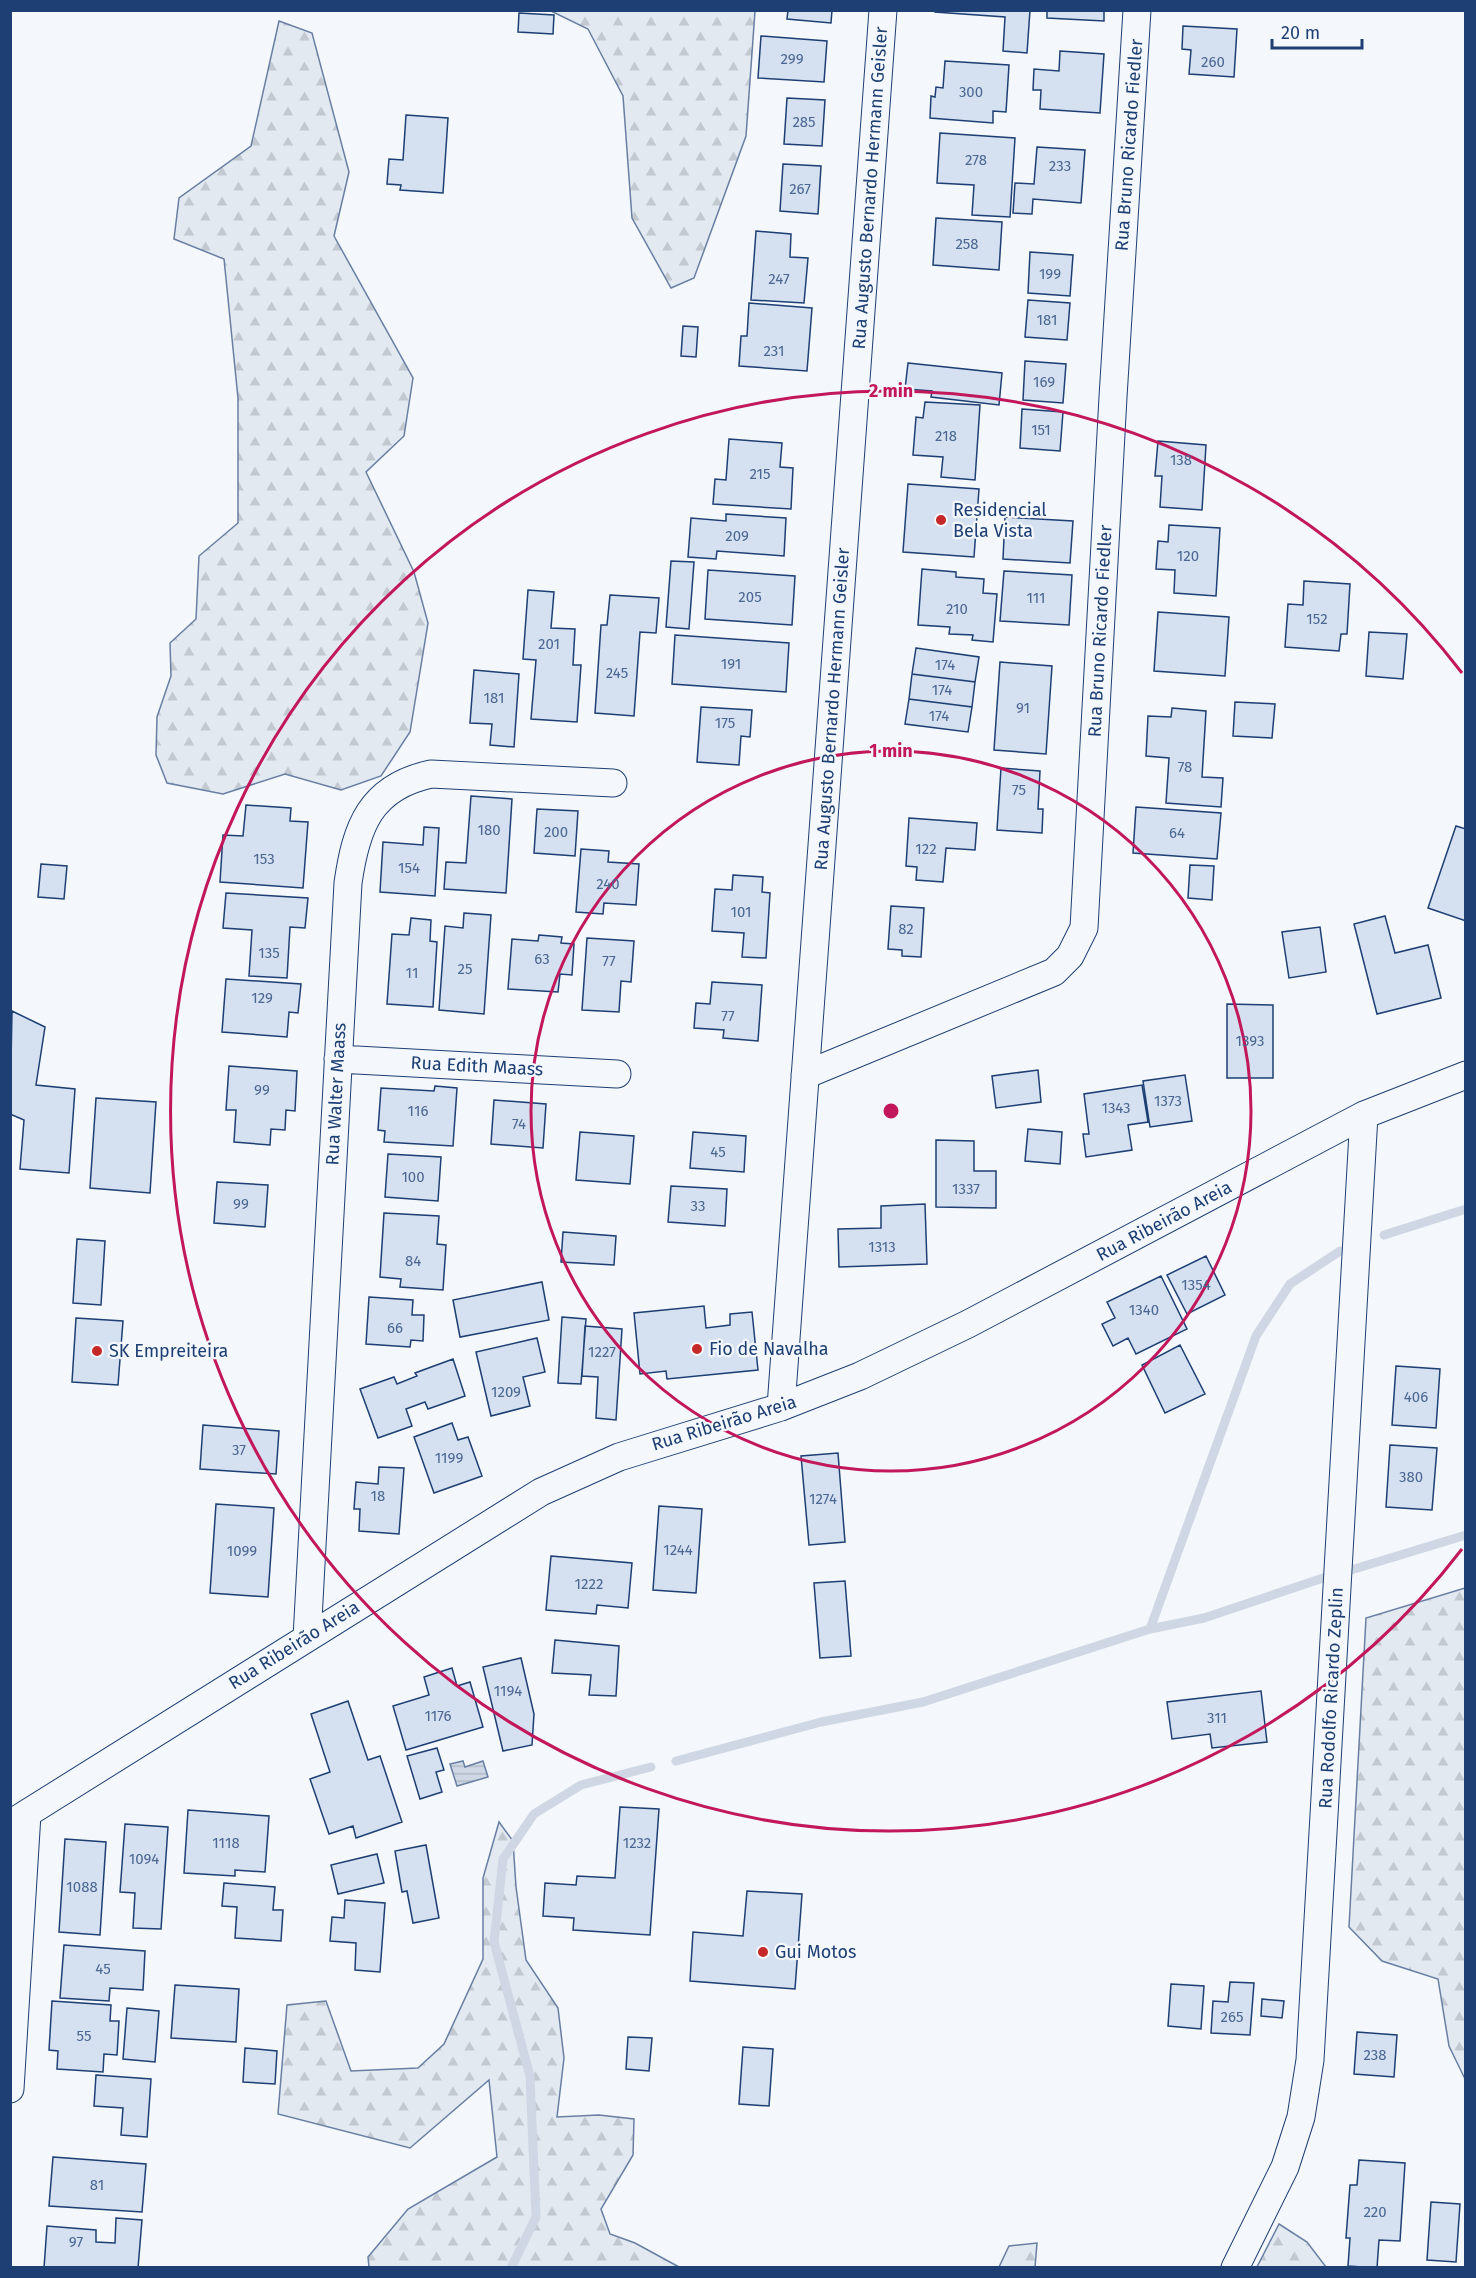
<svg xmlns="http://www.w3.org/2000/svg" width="1476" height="2278" font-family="'Fira Sans',sans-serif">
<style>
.forest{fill:url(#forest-firs);stroke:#687fa3;stroke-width:1.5}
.water{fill:url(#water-rules);stroke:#687fa3;stroke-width:1.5}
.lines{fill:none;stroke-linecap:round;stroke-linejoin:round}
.stream{stroke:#cfd7e4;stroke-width:9}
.building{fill:#d5e0f0;stroke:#1d3f73;stroke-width:1.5}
.street-casing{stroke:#1d3f73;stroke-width:29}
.street{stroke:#f4f7fb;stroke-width:27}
.ring{fill:none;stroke:#c2185b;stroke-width:3}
.poi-dot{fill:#c62828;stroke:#f4f7fb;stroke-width:2}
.labels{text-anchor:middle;stroke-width:4.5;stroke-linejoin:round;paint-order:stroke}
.number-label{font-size:15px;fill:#4b6792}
.street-label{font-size:18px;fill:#1d3f73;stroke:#f4f7fb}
.poi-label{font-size:18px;fill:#1d3f73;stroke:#f4f7fb;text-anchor:start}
.centre{fill:#c2185b;stroke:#f4f7fb;stroke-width:3}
.ring-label{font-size:18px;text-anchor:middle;font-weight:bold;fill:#c2185b;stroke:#f4f7fb;stroke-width:4.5;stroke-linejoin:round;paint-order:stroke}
</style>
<defs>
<pattern id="forest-firs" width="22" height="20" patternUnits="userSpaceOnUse" patternTransform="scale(1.5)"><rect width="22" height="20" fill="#e3e9f0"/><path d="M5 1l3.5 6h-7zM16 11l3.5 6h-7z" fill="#c2c9d1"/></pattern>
<pattern id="water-rules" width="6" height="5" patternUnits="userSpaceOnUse" patternTransform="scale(1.5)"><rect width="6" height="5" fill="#cfd7e4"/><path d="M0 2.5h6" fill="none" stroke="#b1bac7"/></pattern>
</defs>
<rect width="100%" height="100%" fill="#f4f7fb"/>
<path class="forest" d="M 551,11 L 755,11 L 746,136 L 694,278 L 671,288 L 632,218 L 623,96 L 588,29 Z
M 279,21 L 312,33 L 349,172 L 334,236 L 413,378 L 404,436 L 366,472 L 414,572 L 428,623 L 410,732 L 381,776 L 341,790 L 285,774 L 223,794 L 167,783 L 156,755 L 157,717 L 171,676 L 170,643 L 196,619 L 199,556 L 238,523 L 238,398 L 224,259 L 174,239 L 179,198 L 251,146 Z
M 1465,1588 L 1466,1588 L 1465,2079 L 1449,2046 L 1438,1979 L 1382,1961 L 1349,1927 L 1366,1618 Z
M 499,1822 L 513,1841 L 516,1887 L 526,1960 L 558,2008 L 564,2058 L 557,2117 L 599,2115 L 634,2119 L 633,2155 L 601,2209 L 610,2234 L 635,2243 L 679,2267 L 369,2267 L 368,2257 L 408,2209 L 497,2157 L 489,2080 L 410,2148 L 278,2114 L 287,2005 L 326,2001 L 351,2071 L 418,2068 L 444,2044 L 483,1959 L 483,1878 Z
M 1279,2224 L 1307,2242 L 1326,2267 L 1257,2267 Z
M 1037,2243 L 1035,2267 L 999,2267 L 1009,2246 Z"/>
<path class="water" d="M 463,1761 L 465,1767 L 483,1761 L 488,1777 L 457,1786 L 450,1764 Z"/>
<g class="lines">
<path class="stream" d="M 1384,1235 L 1466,1209
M 1351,1570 L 1466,1535
M 1150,1629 L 1256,1336 L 1290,1284 L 1340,1251
M 676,1761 L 821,1722 L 923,1702 L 1150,1629 L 1204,1618 L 1326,1577
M 511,2268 L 536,2217 L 530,2076 L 494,1942 L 503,1859 L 534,1814 L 581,1785 L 651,1767"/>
</g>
<path class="building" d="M 788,10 L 832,10 L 831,23 L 787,19 Z
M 935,10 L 1030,10 L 1027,53 L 1003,51 L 1005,17 L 935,12 Z
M 1047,10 L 1104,10 L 1104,21 L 1047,18 Z
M 519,13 L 554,15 L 553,34 L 518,32 Z
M 1183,26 L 1237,29 L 1234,77 L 1189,74 L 1191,50 L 1182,49 Z
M 761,36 L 827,41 L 824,82 L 758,78 Z
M 1060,51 L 1104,54 L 1100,113 L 1040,109 L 1041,90 L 1033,90 L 1034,69 L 1059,71 Z
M 945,61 L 1009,65 L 1006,112 L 993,111 L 993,123 L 930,118 L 931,96 L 935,97 L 936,87 L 943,88 Z
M 787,98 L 825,100 L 822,146 L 784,144 Z
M 406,115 L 448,118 L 443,193 L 400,190 L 401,185 L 387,184 L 389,159 L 403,160 Z
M 940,133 L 1015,138 L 1010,217 L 972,215 L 974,185 L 937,183 Z
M 1037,147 L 1085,150 L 1081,203 L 1033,199 L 1032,214 L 1013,213 L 1015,183 L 1034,184 Z
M 783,164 L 821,166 L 818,214 L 780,211 Z
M 936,218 L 1002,222 L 999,270 L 933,265 Z
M 756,231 L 791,234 L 790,257 L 808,258 L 804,303 L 751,300 Z
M 1030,252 L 1073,255 L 1070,296 L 1028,293 Z
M 1028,300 L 1070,303 L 1067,340 L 1025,337 Z
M 749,303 L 812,308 L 807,371 L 739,366 L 741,336 L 747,336 Z
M 683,326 L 698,327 L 696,357 L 681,356 Z
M 1025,361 L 1066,364 L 1063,403 L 1023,400 Z
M 908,363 L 1002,373 L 999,405 L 931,397 L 932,391 L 905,389 Z
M 925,402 L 980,405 L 975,480 L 941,477 L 943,457 L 913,455 L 916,417 L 923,418 Z
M 1022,409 L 1063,412 L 1060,451 L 1020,448 Z
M 729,439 L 782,443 L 780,467 L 793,468 L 791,509 L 713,504 L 715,479 L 726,480 Z
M 1158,441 L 1206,445 L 1202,510 L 1160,507 L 1162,476 L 1155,476 Z
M 908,484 L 979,489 L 974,557 L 903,552 Z
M 726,514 L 786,518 L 784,556 L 717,551 L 716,559 L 688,557 L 691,518 L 726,521 Z
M 1005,517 L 1073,521 L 1070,563 L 1003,559 Z
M 1169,525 L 1220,528 L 1216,596 L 1174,593 L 1175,570 L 1156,569 L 1158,541 L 1168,542 Z
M 671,561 L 694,562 L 689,629 L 666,627 Z
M 922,569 L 956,572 L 956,577 L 984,579 L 983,593 L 997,594 L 993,642 L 972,640 L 973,635 L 949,634 L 950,627 L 918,625 Z
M 708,570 L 795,576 L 792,625 L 705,619 Z
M 1004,571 L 1072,575 L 1069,625 L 1000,621 Z
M 1304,581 L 1350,584 L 1347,634 L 1341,634 L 1339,651 L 1285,647 L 1288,604 L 1303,605 Z
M 528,590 L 554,592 L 551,628 L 575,629 L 573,665 L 581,665 L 577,722 L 531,719 L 536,660 L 523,659 Z
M 610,595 L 659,598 L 656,633 L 640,632 L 634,716 L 595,713 L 601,625 L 607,625 Z
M 1158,612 L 1229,617 L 1225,676 L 1154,671 Z
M 1369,632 L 1407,634 L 1403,679 L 1366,676 Z
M 675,635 L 789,643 L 786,692 L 672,684 Z
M 916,648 L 979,657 L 975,682 L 912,674 Z
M 1000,662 L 1052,666 L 1046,754 L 994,750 Z
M 474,670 L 519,674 L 514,747 L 490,745 L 492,724 L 470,723 Z
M 912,674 L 975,682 L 972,707 L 909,699 Z
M 909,699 L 972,707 L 968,732 L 905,724 Z
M 1235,702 L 1275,704 L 1272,738 L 1233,736 Z
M 701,707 L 752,710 L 750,737 L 741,736 L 739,765 L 697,762 Z
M 1172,708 L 1206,711 L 1202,777 L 1223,778 L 1221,807 L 1166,803 L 1169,758 L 1146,756 L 1148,716 L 1171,717 Z
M 1001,768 L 1040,771 L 1038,809 L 1043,809 L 1042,833 L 997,830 Z
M 471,796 L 512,799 L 506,893 L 444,889 L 446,862 L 466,863 Z
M 246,805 L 291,808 L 290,821 L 308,822 L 303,888 L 220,882 L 223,835 L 243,836 Z
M 1136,807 L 1221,813 L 1217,859 L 1133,853 Z
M 537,809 L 578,811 L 575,856 L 534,853 Z
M 909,818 L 977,823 L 975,850 L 946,848 L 943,882 L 916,880 L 917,867 L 906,866 Z
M 1456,826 L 1466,829 L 1466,921 L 1428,908 Z
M 424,827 L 439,828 L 435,896 L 380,892 L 383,842 L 423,845 Z
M 581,849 L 609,851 L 608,862 L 639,864 L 636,905 L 604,903 L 603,914 L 576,912 Z
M 41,864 L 67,866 L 64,899 L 38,897 Z
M 1190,865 L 1214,866 L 1212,900 L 1188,898 Z
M 733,875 L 763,877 L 762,892 L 770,893 L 766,958 L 742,957 L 744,933 L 712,931 L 715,889 L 732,890 Z
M 226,893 L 308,898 L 305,928 L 290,927 L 287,978 L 249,976 L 252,930 L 223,928 Z
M 891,906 L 924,908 L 921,957 L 902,956 L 902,950 L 888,949 Z
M 464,913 L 491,915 L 484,1014 L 439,1010 L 445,926 L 463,928 Z
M 1385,916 L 1395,953 L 1428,945 L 1441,998 L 1377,1014 L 1354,924 Z
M 411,918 L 431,920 L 430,941 L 437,942 L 433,1007 L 387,1004 L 392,934 L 409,935 Z
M 1320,927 L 1326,972 L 1289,978 L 1282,932 Z
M 539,935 L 562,937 L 561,943 L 574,944 L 572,975 L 560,974 L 558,992 L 508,989 L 512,939 L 538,941 Z
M 587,938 L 634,941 L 631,982 L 621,981 L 619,1012 L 582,1010 Z
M 226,979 L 301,984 L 298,1013 L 289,1012 L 287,1037 L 222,1032 Z
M 712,982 L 762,985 L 758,1041 L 723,1038 L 724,1030 L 694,1028 L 696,1003 L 710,1004 Z
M 1227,1004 L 1273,1005 L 1273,1078 L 1227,1078 Z
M 12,1011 L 45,1027 L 36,1085 L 75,1089 L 69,1173 L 20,1169 L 24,1120 L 10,1114 Z
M 229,1066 L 297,1071 L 295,1111 L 286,1110 L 285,1130 L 271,1129 L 270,1145 L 234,1142 L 236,1110 L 226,1110 Z
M 1038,1070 L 1041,1102 L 996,1108 L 992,1076 Z
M 1185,1075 L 1192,1121 L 1150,1127 L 1143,1081 Z
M 1142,1085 L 1148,1122 L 1128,1125 L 1132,1150 L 1086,1157 L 1083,1134 L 1089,1134 L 1084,1094 Z
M 435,1086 L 457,1088 L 453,1146 L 384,1142 L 385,1131 L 378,1130 L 381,1088 L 434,1091 Z
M 96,1098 L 156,1102 L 150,1193 L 90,1188 Z
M 494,1100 L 546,1104 L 543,1148 L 491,1144 Z
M 1028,1129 L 1062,1132 L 1060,1164 L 1025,1161 Z
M 580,1132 L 634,1136 L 630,1184 L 576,1180 Z
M 693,1132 L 746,1136 L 744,1172 L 690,1168 Z
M 936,1140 L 974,1141 L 974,1171 L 996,1171 L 996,1208 L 936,1207 Z
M 388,1154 L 441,1157 L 438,1201 L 385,1197 Z
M 217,1182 L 268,1185 L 265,1227 L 214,1223 Z
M 671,1186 L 727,1189 L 725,1226 L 668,1222 Z
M 925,1204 L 927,1264 L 839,1267 L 838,1229 L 881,1228 L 881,1206 Z
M 384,1213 L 439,1216 L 437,1244 L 446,1245 L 443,1290 L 400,1287 L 401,1279 L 380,1277 Z
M 563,1232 L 616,1236 L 614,1265 L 561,1262 Z
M 77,1239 L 105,1241 L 101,1305 L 73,1303 Z
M 1206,1256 L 1225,1295 L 1187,1314 L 1167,1275 Z
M 1161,1276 L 1187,1329 L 1136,1354 L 1128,1338 L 1113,1346 L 1102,1324 L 1115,1318 L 1107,1302 Z
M 542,1282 L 549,1320 L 460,1337 L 453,1300 Z
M 369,1297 L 413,1300 L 412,1315 L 424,1315 L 423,1341 L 411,1340 L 410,1347 L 366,1344 Z
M 704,1306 L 706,1328 L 730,1325 L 730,1314 L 752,1312 L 758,1370 L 667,1379 L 666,1371 L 640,1374 L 634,1313 Z
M 562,1317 L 586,1319 L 581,1384 L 558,1383 Z
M 76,1318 L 123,1321 L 118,1385 L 72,1382 Z
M 585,1326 L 622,1329 L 616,1420 L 596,1418 L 598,1377 L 582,1376 Z
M 537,1338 L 545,1372 L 523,1377 L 530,1406 L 491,1416 L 476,1352 Z
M 1180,1345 L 1205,1394 L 1165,1413 L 1142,1365 Z
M 453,1359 L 465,1396 L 428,1409 L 425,1402 L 406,1409 L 412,1426 L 378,1438 L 360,1389 L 394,1377 L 397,1384 L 417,1376 L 415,1373 Z
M 1396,1366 L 1440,1369 L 1436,1428 L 1392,1425 Z
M 452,1423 L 458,1440 L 468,1437 L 482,1476 L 434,1493 L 414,1437 Z
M 203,1425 L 279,1431 L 276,1474 L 200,1469 Z
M 1390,1445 L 1437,1448 L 1432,1510 L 1386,1507 Z
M 838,1453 L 845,1542 L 809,1545 L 801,1456 Z
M 379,1467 L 404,1468 L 399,1534 L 359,1531 L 360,1509 L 354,1509 L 356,1482 L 378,1484 Z
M 216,1504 L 274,1508 L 268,1597 L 210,1593 Z
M 659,1506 L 702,1509 L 696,1593 L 653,1590 Z
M 551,1556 L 632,1563 L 628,1608 L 597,1605 L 596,1614 L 546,1610 Z
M 845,1581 L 851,1656 L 820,1658 L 814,1583 Z
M 555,1640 L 619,1646 L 616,1696 L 589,1695 L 591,1675 L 552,1673 Z
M 521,1658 L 534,1714 L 532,1745 L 503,1751 L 483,1667 Z
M 452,1668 L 457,1686 L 470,1682 L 483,1727 L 406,1750 L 393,1706 L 429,1695 L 424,1677 Z
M 1261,1691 L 1267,1742 L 1212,1748 L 1210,1734 L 1172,1739 L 1167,1702 Z
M 348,1701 L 368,1760 L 380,1756 L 402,1822 L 356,1838 L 353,1826 L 329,1834 L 310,1779 L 330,1772 L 311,1714 Z
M 437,1748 L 444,1770 L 436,1772 L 442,1792 L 420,1799 L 407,1756 Z
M 620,1807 L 659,1809 L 650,1935 L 573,1930 L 574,1918 L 543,1916 L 545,1883 L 576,1885 L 577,1876 L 615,1878 Z
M 188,1810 L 269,1816 L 265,1872 L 235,1870 L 235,1876 L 184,1873 Z
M 125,1824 L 168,1827 L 161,1929 L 133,1928 L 135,1893 L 120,1892 Z
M 65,1839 L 106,1842 L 100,1935 L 59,1932 Z
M 426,1845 L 439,1918 L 413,1923 L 407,1891 L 402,1892 L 395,1851 Z
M 377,1854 L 384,1883 L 338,1894 L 331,1865 Z
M 224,1883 L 275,1887 L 273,1910 L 283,1910 L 281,1941 L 235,1938 L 237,1907 L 222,1906 Z
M 747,1891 L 802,1894 L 795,1989 L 690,1981 L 693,1932 L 743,1936 Z
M 345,1900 L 385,1903 L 380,1972 L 355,1970 L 356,1943 L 330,1941 L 332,1917 L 344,1918 Z
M 64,1945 L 145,1951 L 143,1990 L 110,1988 L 109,2001 L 60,1998 Z
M 1230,1982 L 1254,1983 L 1250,2035 L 1211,2033 L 1213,2001 L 1228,2002 Z
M 1171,1984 L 1204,1986 L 1201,2029 L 1168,2026 Z
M 175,1985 L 239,1989 L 236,2042 L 171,2038 Z
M 1262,1999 L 1284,2001 L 1282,2018 L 1261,2016 Z
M 52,2001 L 111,2005 L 110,2021 L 119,2021 L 117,2055 L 104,2054 L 103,2072 L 57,2069 L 58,2051 L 49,2050 Z
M 127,2008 L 159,2011 L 155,2062 L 123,2059 Z
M 1357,2032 L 1397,2035 L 1394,2077 L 1354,2074 Z
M 628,2037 L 652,2038 L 649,2071 L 626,2069 Z
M 743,2047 L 773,2049 L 769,2106 L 739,2104 Z
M 245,2048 L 277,2051 L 275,2084 L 243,2082 Z
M 96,2075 L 151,2079 L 147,2137 L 121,2135 L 123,2108 L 94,2106 Z
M 53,2157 L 146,2164 L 142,2212 L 49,2206 Z
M 1359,2160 L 1405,2163 L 1400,2241 L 1379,2240 L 1377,2268 L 1348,2266 L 1350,2238 L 1346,2238 L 1350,2185 L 1357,2185 Z
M 1431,2202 L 1460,2204 L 1456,2262 L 1427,2260 Z
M 116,2218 L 142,2220 L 138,2268 L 44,2268 L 47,2226 L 96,2230 L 96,2242 L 115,2243 Z"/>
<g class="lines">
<g class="street-casing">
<path id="street" d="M 338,1059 L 617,1074
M 805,1075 L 1054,972 L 1070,956 L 1084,928 L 1113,397 L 1137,10
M 781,1407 L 883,10
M 307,1638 L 348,883 C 356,827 370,787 431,774 L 613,783
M 10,1824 L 541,1492 L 619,1457 L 781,1407 L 860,1376 L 968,1324 L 1364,1115 L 1466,1075
M 10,2089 L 27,1814
M 1235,2268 L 1285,2167 L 1301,2117 L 1310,2060 L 1364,1115"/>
</g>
<use href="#street" class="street"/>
</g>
<g class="ring">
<circle cx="891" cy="1111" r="360"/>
<path d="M1462 1549A720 720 0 1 1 1462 673"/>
</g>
<g class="poi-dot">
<circle cx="941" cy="520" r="6"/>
<circle cx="697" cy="1349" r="6"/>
<circle cx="97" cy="1351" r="6"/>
<circle cx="763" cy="1952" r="6"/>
</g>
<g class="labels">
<g class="number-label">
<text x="792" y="64">299</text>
<text x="1213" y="67">260</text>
<text x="971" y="97">300</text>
<text x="804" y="127">285</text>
<text x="976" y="165">278</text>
<text x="1060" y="171">233</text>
<text x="800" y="194">267</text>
<text x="967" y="249">258</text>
<text x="1050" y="279">199</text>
<text x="779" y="284">247</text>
<text x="1047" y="325">181</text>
<text x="774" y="356">231</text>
<text x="1044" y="387">169</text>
<text x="1041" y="435">151</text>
<text x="946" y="441">218</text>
<text x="1181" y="465">138</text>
<text x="760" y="479">215</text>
<text x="737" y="541">209</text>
<text x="1188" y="561">120</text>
<text x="750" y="602">205</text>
<text x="1036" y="603">111</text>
<text x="957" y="614">210</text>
<text x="1317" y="624">152</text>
<text x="549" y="649">201</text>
<text x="731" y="669">191</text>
<text x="945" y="670">174</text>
<text x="617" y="678">245</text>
<text x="942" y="695">174</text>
<text x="494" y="703">181</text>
<text x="1023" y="713">91</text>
<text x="939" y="721">174</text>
<text x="725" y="728">175</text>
<text x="1185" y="772">78</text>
<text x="1019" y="795">75</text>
<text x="489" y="835">180</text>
<text x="556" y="837">200</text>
<text x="1177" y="838">64</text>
<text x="926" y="854">122</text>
<text x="264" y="864">153</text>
<text x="409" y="873">154</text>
<text x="608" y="889">240</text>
<text x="741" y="917">101</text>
<text x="906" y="934">82</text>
<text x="269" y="958">135</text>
<text x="542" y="964">63</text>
<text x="609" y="966">77</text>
<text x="465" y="974">25</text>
<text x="412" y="978">11</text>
<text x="262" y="1003">129</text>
<text x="728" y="1021">77</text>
<text x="1250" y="1046">1393</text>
<text x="262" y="1095">99</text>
<text x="1168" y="1106">1373</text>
<text x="1116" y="1113">1343</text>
<text x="418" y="1116">116</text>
<text x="519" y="1129">74</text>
<text x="718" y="1157">45</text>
<text x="413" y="1182">100</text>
<text x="966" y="1194">1337</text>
<text x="241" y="1209">99</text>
<text x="698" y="1211">33</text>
<text x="882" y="1252">1313</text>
<text x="413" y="1266">84</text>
<text x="1196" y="1290">1354</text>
<text x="1144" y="1315">1340</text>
<text x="395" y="1333">66</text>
<text x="602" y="1357">1227</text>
<text x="506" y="1397">1209</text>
<text x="1416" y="1402">406</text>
<text x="239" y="1455">37</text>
<text x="449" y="1463">1199</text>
<text x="1411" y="1482">380</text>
<text x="378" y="1501">18</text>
<text x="823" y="1504">1274</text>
<text x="678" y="1555">1244</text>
<text x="242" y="1556">1099</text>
<text x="589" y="1589">1222</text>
<text x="508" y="1696">1194</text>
<text x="438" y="1721">1176</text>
<text x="1217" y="1723">311</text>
<text x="226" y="1848">1118</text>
<text x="637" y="1848">1232</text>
<text x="144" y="1864">1094</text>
<text x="82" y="1892">1088</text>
<text x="103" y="1974">45</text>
<text x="1232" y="2022">265</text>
<text x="84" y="2041">55</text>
<text x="1375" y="2060">238</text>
<text x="97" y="2190">81</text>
<text x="1375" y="2217">220</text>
<text x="76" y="2247">97</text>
</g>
<g class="street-label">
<text transform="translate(1129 145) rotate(-86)" y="6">Rua Bruno Ricardo Fiedler</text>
<text transform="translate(870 188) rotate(-86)" y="6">Rua Augusto Bernardo Hermann Geisler</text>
<text transform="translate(1100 631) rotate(-87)" y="6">Rua Bruno Ricardo Fiedler</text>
<text transform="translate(832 709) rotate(-86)" y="6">Rua Augusto Bernardo Hermann Geisler</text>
<text transform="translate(477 1066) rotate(3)" y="6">Rua Edith Maass</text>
<text transform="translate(336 1094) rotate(-87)" y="6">Rua Walter Maass</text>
<text transform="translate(1164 1221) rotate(-28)" y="6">Rua Ribeirão Areia</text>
<text transform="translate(724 1423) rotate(-17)" y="6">Rua Ribeirão Areia</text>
<text transform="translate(294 1645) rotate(-32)" y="6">Rua Ribeirão Areia</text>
<text transform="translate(1331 1698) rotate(-87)" y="6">Rua Rodolfo Ricardo Zeplin</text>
</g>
<g class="poi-label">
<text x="953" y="516">Residencial<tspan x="953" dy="21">Bela Vista</tspan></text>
<text x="709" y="1355">Fio de Navalha</text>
<text x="109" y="1357">SK Empreiteira</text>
<text x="775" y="1958">Gui Motos</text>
</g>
</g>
<circle cx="891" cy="1111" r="9" class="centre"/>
<g class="ring-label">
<text x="891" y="397">2 min</text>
<text x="891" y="757">1 min</text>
</g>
<rect width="1476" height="2278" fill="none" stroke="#1d3f73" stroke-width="24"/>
<path d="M1272 39v9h90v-9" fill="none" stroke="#1d3f73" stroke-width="3"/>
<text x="1281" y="39" font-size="18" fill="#1d3f73" stroke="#f4f7fb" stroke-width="4.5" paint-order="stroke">20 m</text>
</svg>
